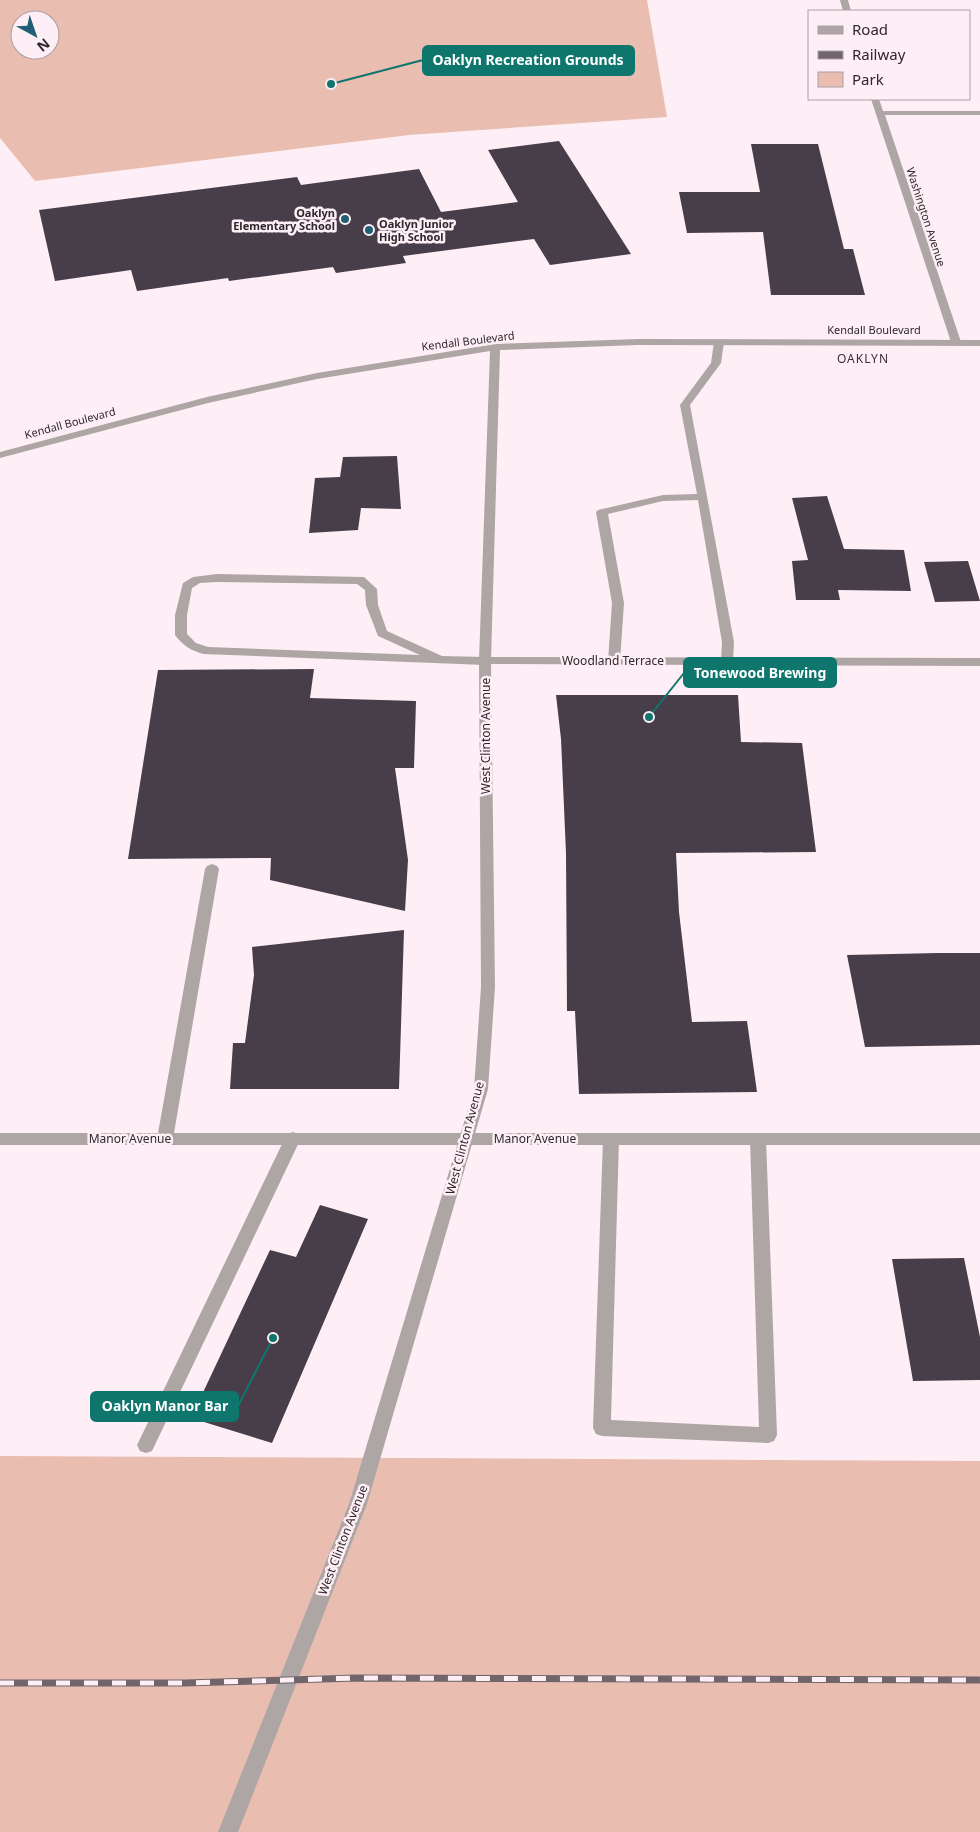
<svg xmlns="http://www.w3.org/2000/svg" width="980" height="1832" font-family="'Noto Sans',sans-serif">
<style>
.green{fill:#e9bdb0;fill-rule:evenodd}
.building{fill:#483e4a}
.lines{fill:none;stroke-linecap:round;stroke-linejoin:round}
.service{fill:#aea5a5;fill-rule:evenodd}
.minor{fill:#aea5a5;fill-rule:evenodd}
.tertiary{fill:#aea5a5;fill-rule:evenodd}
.rail-casing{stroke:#6f656a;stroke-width:7}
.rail{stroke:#feeff6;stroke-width:5;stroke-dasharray:14;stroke-linecap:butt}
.poi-dot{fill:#1d6073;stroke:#feeff6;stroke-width:2}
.labels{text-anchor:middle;stroke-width:5;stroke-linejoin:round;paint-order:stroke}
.far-poi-label{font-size:11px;font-weight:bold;fill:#2e272b;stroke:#feeff6;text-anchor:end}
.far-street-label{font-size:11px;fill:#2e272b;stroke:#feeff6}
.far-quarter-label{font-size:12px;letter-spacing:1px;fill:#3d2f36;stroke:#feeff6}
.street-label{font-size:12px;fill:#2e272b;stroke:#feeff6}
.leader{fill:none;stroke:#0f766e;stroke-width:2}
.callout-dot{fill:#0f766e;stroke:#feeff6;stroke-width:2}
.callout{fill:#0f766e;stroke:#0f766e;stroke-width:2}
.callout-label{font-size:14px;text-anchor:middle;font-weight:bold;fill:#fff}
</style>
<rect width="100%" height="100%" fill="#feeff6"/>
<path class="green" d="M 0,0 L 647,0 L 667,117 L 409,135 L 35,181 L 0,138 ZM 20,20 L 50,20 L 50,50 L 20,50 Z
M 0,1456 L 980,1461 L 980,1832 L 0,1832 Z"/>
<path class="building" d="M 559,141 L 631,254 L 550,265 L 534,239 L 403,256 L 406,263 L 336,273 L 333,267 L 229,281 L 228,278 L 137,291 L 131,270 L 55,281 L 39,210 L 297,177 L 301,185 L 419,169 L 441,212 L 518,202 L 488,150 Z
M 751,144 L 818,144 L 844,249 L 853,249 L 865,295 L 771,295 L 763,232 L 687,233 L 679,192 L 760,192 Z
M 397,456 L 401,509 L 361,508 L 358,530 L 309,533 L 315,478 L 340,477 L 343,457 Z
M 827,496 L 844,549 L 904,550 L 911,591 L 838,590 L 840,600 L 796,600 L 792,561 L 808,560 L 792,498 Z
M 968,561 L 980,601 L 935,602 L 924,562 Z
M 314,669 L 310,698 L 416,701 L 414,768 L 395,768 L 408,860 L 405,911 L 270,880 L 271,858 L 128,859 L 158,670 Z
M 556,695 L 738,695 L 741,742 L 802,743 L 816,852 L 676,853 L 679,912 L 692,1022 L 747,1021 L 757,1092 L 579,1094 L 575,1011 L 567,1011 L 566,853 L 561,739 Z
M 404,930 L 399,1089 L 230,1089 L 233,1043 L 245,1043 L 254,975 L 252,947 Z
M 938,953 L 980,953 L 980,1045 L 865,1047 L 847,955 Z
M 320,1205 L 368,1219 L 272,1443 L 191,1418 L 270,1250 L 296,1257 Z
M 964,1258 L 980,1337 L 980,1380 L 913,1381 L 892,1259 Z"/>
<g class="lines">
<path class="service" d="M 719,339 L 724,342 L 721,363 L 690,405 L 734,642 L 733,661 L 727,665 L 721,661 L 722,642 L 698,500 L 663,501 L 608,514 L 624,603 L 620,661 L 614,665 L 610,664 L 608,661 L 612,603 L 596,512 L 598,510 L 663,495 L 697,494 L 680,405 L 711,363 L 714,342 Z
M 217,574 L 364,577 L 377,589 L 378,605 L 387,631 L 442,656 L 485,657 L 491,661 L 485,665 L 203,654 C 191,650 183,646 175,635 L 175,615 L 183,583 L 193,577 ZM 217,582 L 357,584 L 365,590 L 366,605 L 378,636 L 420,655 L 208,647 L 196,643 L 187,634 L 187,615 L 192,588 L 200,583 Z
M 212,864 L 217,866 L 219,869 L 173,1139 L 170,1143 L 165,1145 L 160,1143 L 157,1139 L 205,869 L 207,866 Z
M 293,1132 L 298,1134 L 301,1138 L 152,1451 L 146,1453 L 140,1451 L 137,1445 L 140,1439 L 285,1138 L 288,1134 Z
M 611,1133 L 616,1135 L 619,1139 L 611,1420 L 759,1427 L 750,1139 L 753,1135 L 758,1133 L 763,1135 L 766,1139 L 777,1435 L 774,1441 L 768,1443 L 602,1436 L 596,1434 L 593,1428 L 603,1139 L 606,1135 Z"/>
<path class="minor" d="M 840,0 L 848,0 L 851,11 L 843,11 Z
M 871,99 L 879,99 L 883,111 L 980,111 L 980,115 L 885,115 L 961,342 L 959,344 L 953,344 L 951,342 Z
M 485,657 L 980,658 L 980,666 L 481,664 L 479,661 Z
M 0,1133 L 980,1133 L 980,1145 L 0,1145 Z"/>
<path class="tertiary" d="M 638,339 L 980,340 L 980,346 L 638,345 L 500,350 L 491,661 L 495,987 L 488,1089 L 367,1504 L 238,1832 L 218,1832 L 349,1504 L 474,1089 L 481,987 L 479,661 L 490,351 L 317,379 L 208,403 L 0,458 L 0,452 L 207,397 L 317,373 L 495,344 Z"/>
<g class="rail-casing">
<path id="rail" d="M 0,1683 L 184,1683 L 357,1678 L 980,1680"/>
</g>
<use href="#rail" class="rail"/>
</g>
<g class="poi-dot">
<circle cx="345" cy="219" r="5"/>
<circle cx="369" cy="230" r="5"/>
</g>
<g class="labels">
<g class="far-poi-label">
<text x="335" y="217">Oaklyn<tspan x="335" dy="13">Elementary School</tspan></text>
<text x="379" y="228" text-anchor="start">Oaklyn Junior<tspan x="379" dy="13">High School</tspan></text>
</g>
<g class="far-street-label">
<text transform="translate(926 217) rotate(72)" y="4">Washington Avenue</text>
<text x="874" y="334">Kendall Boulevard</text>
<text transform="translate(468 341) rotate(-7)" y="4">Kendall Boulevard</text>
<text transform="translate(70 423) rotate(-15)" y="4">Kendall Boulevard</text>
</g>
<g class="far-quarter-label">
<text x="863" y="363">OAKLYN</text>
</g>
<g class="street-label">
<text x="613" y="665">Woodland Terrace</text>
<text transform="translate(486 736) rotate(-90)" y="4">West Clinton Avenue</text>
<text transform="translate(465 1138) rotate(-75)" y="4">West Clinton Avenue</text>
<text x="130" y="1143">Manor Avenue</text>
<text x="535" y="1143">Manor Avenue</text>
<text transform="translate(343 1540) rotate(-69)" y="4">West Clinton Avenue</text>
</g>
</g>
<path class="leader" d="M331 84L423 60M649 717L684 673M273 1338L238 1406"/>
<g class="callout-dot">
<circle cx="331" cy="84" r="5"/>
<circle cx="649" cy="717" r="5"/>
<circle cx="273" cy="1338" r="5"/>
</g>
<g class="callout">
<rect x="423" y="46" width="211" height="29" rx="5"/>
<rect x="684" y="658" width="152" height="29" rx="5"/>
<rect x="91" y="1392" width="147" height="29" rx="5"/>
</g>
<g class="callout-label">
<text x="528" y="65">Oaklyn Recreation Grounds</text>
<text x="760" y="678">Tonewood Brewing</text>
<text x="165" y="1411">Oaklyn Manor Bar</text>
</g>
<rect x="808" y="10" width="162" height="90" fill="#feeff6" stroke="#ab9fa5"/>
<rect x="818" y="26" width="25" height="8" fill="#aea5a5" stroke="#ab9fa5"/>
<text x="852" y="35" font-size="15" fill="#2e272b">Road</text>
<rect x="818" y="51" width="25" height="8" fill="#6f656a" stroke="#ab9fa5"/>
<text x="852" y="60" font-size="15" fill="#2e272b">Railway</text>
<rect x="818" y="72" width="25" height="15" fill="#e9bdb0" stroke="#ab9fa5"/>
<text x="852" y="85" font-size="15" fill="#2e272b">Park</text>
<g transform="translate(35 35) rotate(140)"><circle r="24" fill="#feeff6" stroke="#ab9fa5"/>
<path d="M0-4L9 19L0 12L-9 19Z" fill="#1d6073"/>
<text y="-8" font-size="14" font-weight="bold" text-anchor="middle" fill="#2e272b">N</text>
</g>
</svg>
